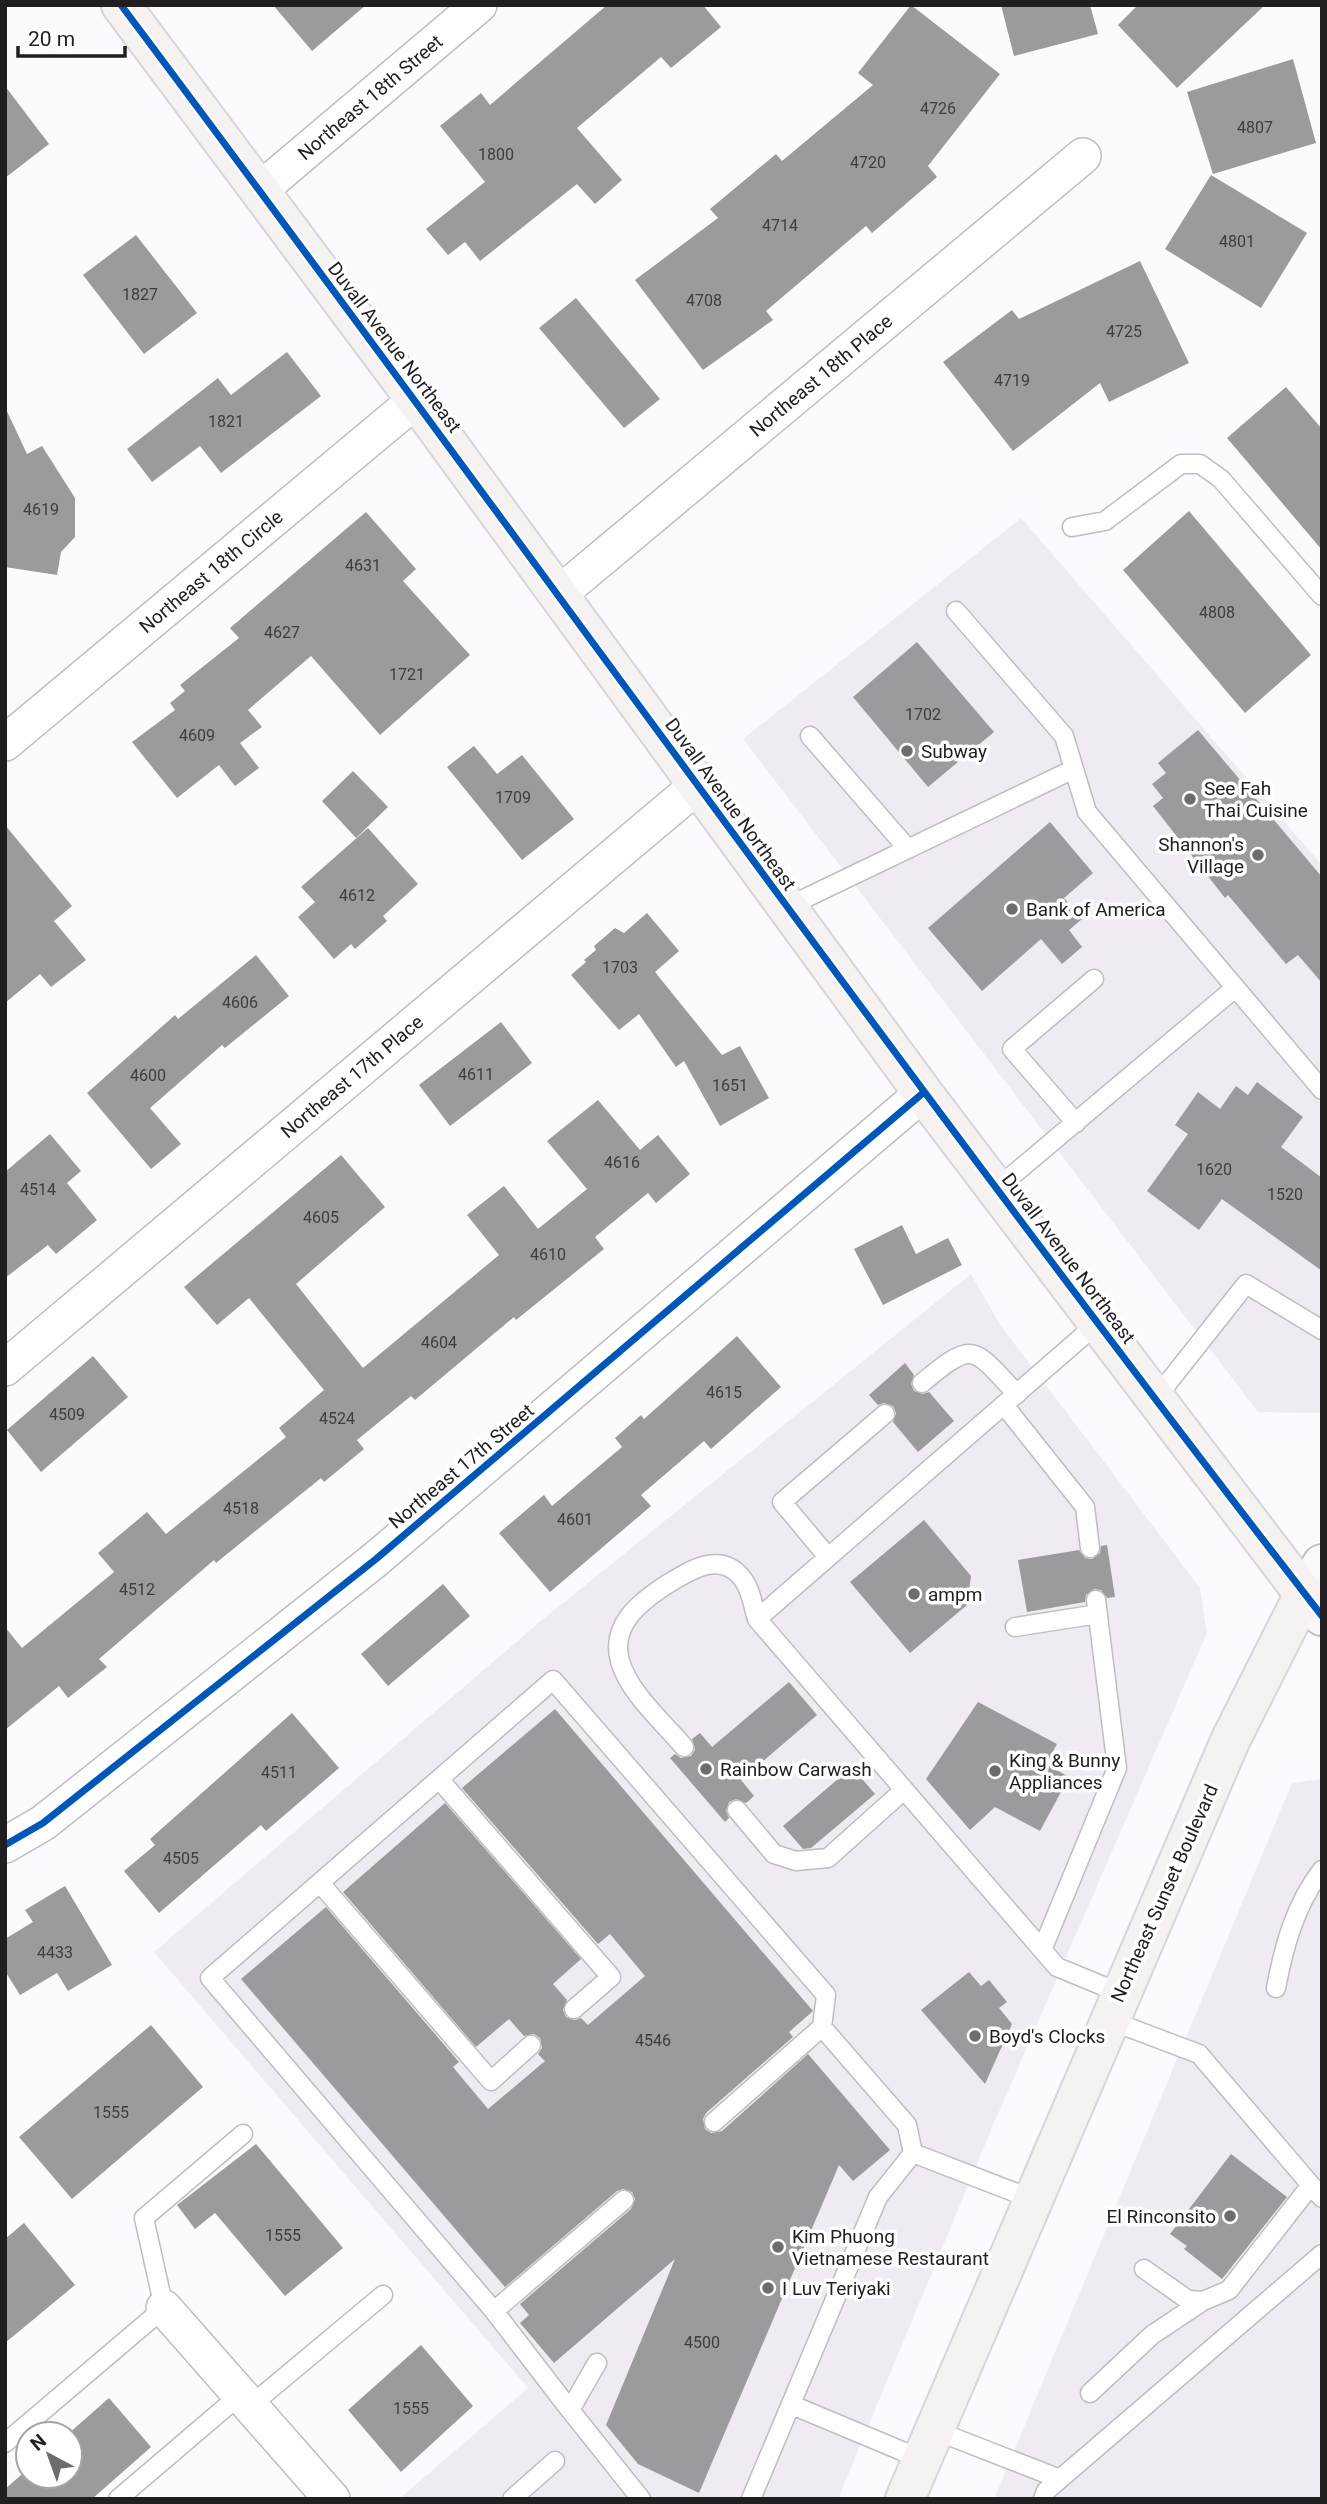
<svg xmlns="http://www.w3.org/2000/svg" width="1327" height="2504" font-family="Roboto,sans-serif">
<style>
.built{fill:#f0ebf3}
.building{fill:#9b9a9c}
.lines{fill:none;stroke-linecap:round;stroke-linejoin:round}
.lane-casing{stroke:#bebdbf;stroke-width:21}
.street-casing{stroke:#bebdbf;stroke-width:38}
.secondary-casing{stroke:#bebdbf;stroke-width:42}
.primary-casing{stroke:#d6d5d7;stroke-width:42}
.lane{stroke:#fffeff;stroke-width:18}
.street{stroke:#fffeff;stroke-width:35}
.secondary{stroke:#faf8f9;stroke-width:38}
.primary{stroke:#f6f2f2;stroke-width:38}
.cycleway-casing{stroke:#fff;stroke-width:11}
.cycleway{stroke:#0057b8;stroke-width:7}
.poi-dot{fill:#6d6b6e;stroke:#fff;stroke-width:2.5}
.labels{text-anchor:middle;stroke-width:7;stroke-linejoin:round;paint-order:stroke}
.number-label{font-size:16px;fill:#3f3d3f}
.street-label{font-size:19px;fill:#201e20;stroke:#fff}
.poi-label{font-size:19px;fill:#201e20;stroke:#fff;text-anchor:start}
</style>
<rect width="100%" height="100%" fill="#fcfafe"/>
<path class="built" d="M 1021,518 L 1322,865 L 1322,1413 L 1258,1412 L 743,739 Z
M 971,1274 L 1001,1326 L 1200,1588 L 1207,1633 L 991,2130 L 838,2499 L 399,2499 L 528,2388 L 154,1952 L 542,1620 Z
M 1322,1779 L 1322,2499 L 994,2499 L 1292,1783 Z"/>
<path class="building" d="M 273,5 L 366,5 L 312,51 Z
M 607,5 L 703,5 L 721,27 L 671,68 L 661,57 L 577,128 L 622,180 L 595,204 L 577,184 L 480,261 L 465,242 L 448,255 L 426,229 L 485,182 L 440,126 L 481,93 L 490,105 Z
M 911,5 L 1000,74 L 928,166 L 937,177 L 872,233 L 866,226 L 766,311 L 773,320 L 703,370 L 635,280 L 718,218 L 710,209 L 776,154 L 782,161 L 873,85 L 858,73 Z
M 1001,5 L 1090,5 L 1098,34 L 1014,56 Z
M 1138,5 L 1265,5 L 1177,88 L 1118,25 Z
M 1293,59 L 1316,143 L 1213,174 L 1187,92 Z
M 5,86 L 49,144 L 5,178 Z
M 1211,175 L 1307,233 L 1261,308 L 1165,249 Z
M 136,235 L 197,313 L 144,354 L 83,275 Z
M 1140,261 L 1189,363 L 1109,402 L 1100,383 L 1013,451 L 943,362 L 1012,310 L 1019,319 Z
M 576,298 L 660,399 L 624,428 L 539,328 Z
M 287,352 L 321,396 L 221,473 L 200,446 L 152,482 L 127,449 L 218,378 L 231,395 Z
M 1286,387 L 1322,429 L 1322,550 L 1227,438 Z
M 5,407 L 27,454 L 42,446 L 75,498 L 75,537 L 61,552 L 57,575 L 5,567 Z
M 1189,511 L 1311,655 L 1245,713 L 1123,570 Z
M 366,512 L 416,569 L 403,581 L 470,655 L 380,735 L 311,656 L 248,710 L 262,727 L 240,743 L 259,768 L 235,786 L 219,765 L 177,798 L 132,742 L 175,710 L 170,703 L 185,691 L 180,685 L 239,638 L 230,628 Z
M 917,642 L 994,732 L 928,787 L 853,697 Z
M 1198,730 L 1322,877 L 1322,983 L 1298,955 L 1286,964 L 1228,895 L 1225,898 L 1153,806 L 1163,798 L 1152,784 L 1166,773 L 1158,763 Z
M 474,746 L 497,774 L 522,755 L 574,819 L 522,860 L 447,767 Z
M 353,771 L 388,807 L 356,838 L 322,801 Z
M 1050,822 L 1093,873 L 1064,898 L 1082,919 L 1069,930 L 1082,947 L 1062,964 L 1041,939 L 982,991 L 928,928 Z
M 5,825 L 72,906 L 54,921 L 86,960 L 51,987 L 40,974 L 5,1003 Z
M 368,828 L 418,884 L 383,916 L 387,921 L 355,949 L 351,944 L 334,959 L 298,917 L 315,902 L 301,887 Z
M 647,913 L 679,951 L 655,972 L 722,1055 L 740,1046 L 769,1098 L 720,1126 L 684,1061 L 676,1067 L 639,1014 L 619,1030 L 571,975 L 586,962 L 584,960 L 596,950 L 594,946 L 615,928 L 624,933 Z
M 256,955 L 289,996 L 225,1048 L 222,1045 L 150,1108 L 181,1144 L 151,1169 L 87,1093 L 175,1015 L 178,1019 Z
M 501,1022 L 532,1063 L 450,1126 L 419,1085 Z
M 1257,1082 L 1303,1117 L 1281,1147 L 1322,1178 L 1322,1271 L 1222,1199 L 1199,1230 L 1147,1191 L 1188,1134 L 1175,1125 L 1198,1092 L 1220,1109 L 1236,1086 L 1248,1095 Z
M 598,1100 L 640,1150 L 658,1135 L 690,1174 L 656,1203 L 648,1193 L 595,1237 L 604,1249 L 516,1320 L 514,1317 L 415,1400 L 411,1396 L 357,1440 L 364,1449 L 324,1482 L 321,1478 L 216,1563 L 214,1560 L 99,1659 L 107,1667 L 68,1698 L 59,1686 L 5,1730 L 5,1627 L 22,1648 L 114,1572 L 98,1553 L 147,1512 L 166,1534 L 286,1437 L 279,1428 L 324,1390 L 249,1298 L 217,1325 L 184,1287 L 341,1155 L 385,1207 L 296,1284 L 363,1368 L 499,1255 L 467,1215 L 504,1186 L 538,1229 L 587,1189 L 547,1141 Z
M 50,1134 L 81,1171 L 67,1183 L 97,1220 L 56,1254 L 48,1245 L 5,1278 L 5,1172 Z
M 902,1225 L 916,1254 L 948,1238 L 962,1265 L 883,1305 L 854,1249 Z
M 737,1336 L 781,1387 L 711,1449 L 704,1441 L 641,1495 L 651,1506 L 550,1592 L 499,1533 L 544,1495 L 552,1506 L 622,1447 L 615,1438 L 641,1415 L 644,1419 Z
M 93,1356 L 128,1397 L 41,1472 L 7,1430 Z
M 905,1363 L 914,1375 L 911,1384 L 914,1391 L 923,1394 L 929,1392 L 954,1421 L 918,1452 L 893,1422 L 896,1413 L 893,1406 L 884,1403 L 878,1405 L 869,1395 Z
M 924,1520 L 971,1576 L 967,1605 L 910,1653 L 850,1582 Z
M 1107,1545 L 1115,1597 L 1107,1598 L 1101,1590 L 1094,1589 L 1086,1595 L 1085,1602 L 1027,1612 L 1018,1560 L 1079,1550 L 1085,1558 L 1092,1559 L 1100,1553 L 1101,1546 Z
M 443,1584 L 470,1616 L 388,1686 L 361,1654 Z
M 789,1682 L 817,1715 L 741,1780 L 754,1796 L 746,1803 L 736,1799 L 729,1802 L 726,1811 L 729,1818 L 725,1822 L 670,1758 L 675,1754 L 681,1758 L 691,1756 L 695,1750 L 692,1739 L 700,1733 L 712,1747 Z
M 978,1702 L 1057,1744 L 1046,1764 L 1069,1777 L 1040,1831 L 995,1807 L 970,1830 L 926,1779 Z
M 555,1709 L 813,2011 L 789,2032 L 793,2037 L 706,2113 L 703,2119 L 705,2129 L 711,2133 L 722,2131 L 808,2054 L 890,2150 L 853,2181 L 839,2165 L 699,2493 L 638,2464 L 606,2425 L 675,2259 L 554,2363 L 520,2323 L 529,2315 L 520,2304 L 631,2209 L 635,2199 L 632,2192 L 623,2189 L 617,2191 L 505,2287 L 241,1979 L 326,1907 L 459,2062 L 453,2067 L 488,2109 L 545,2061 L 538,2054 L 542,2048 L 540,2038 L 534,2034 L 524,2036 L 509,2019 L 476,2047 L 343,1892 L 445,1803 L 581,1959 L 553,1984 L 567,2000 L 563,2010 L 566,2017 L 575,2020 L 581,2018 L 588,2025 L 645,1976 L 610,1934 L 598,1944 L 462,1788 Z
M 292,1713 L 339,1768 L 266,1831 L 261,1825 L 159,1913 L 124,1871 L 155,1845 L 150,1839 Z
M 852,1767 L 875,1794 L 811,1848 L 803,1849 L 783,1826 Z
M 65,1886 L 112,1965 L 68,1991 L 57,1973 L 20,1995 L 5,1971 L 5,1939 L 33,1922 L 25,1910 Z
M 969,1972 L 981,1986 L 989,1980 L 1007,2002 L 999,2008 L 1012,2024 L 985,2084 L 921,2010 Z
M 151,2025 L 203,2087 L 72,2199 L 19,2137 Z
M 256,2144 L 343,2248 L 285,2296 L 215,2213 L 195,2229 L 177,2205 Z
M 1231,2154 L 1287,2197 L 1222,2279 L 1184,2249 L 1187,2246 L 1170,2234 Z
M 24,2223 L 75,2285 L 5,2343 L 5,2239 Z
M 421,2345 L 473,2406 L 401,2472 L 348,2410 Z
M 109,2398 L 151,2447 L 92,2499 L 5,2499 L 5,2489 L 28,2469 L 28,2476 L 70,2476 L 68,2434 Z"/>
<g class="lines">
<g class="lane-casing">
<path id="lane" d="M 1072,527 L 1105,521 L 1181,464 L 1200,464 L 1221,479 L 1322,596
M 956,611 L 1064,736 L 1087,812 L 1322,1090
M 810,736 L 908,849
M 787,907 L 1074,769
M 1076,1123 L 1012,1049 L 1094,979
M 996,1189 L 1235,988
M 1098,1323 L 757,1619 L 1057,1967 L 1120,1993
M 922,1383 C 975,1339 972,1347 1017,1394
M 1156,1398 L 1246,1284 L 1322,1330
M 1004,1405 L 1085,1507 L 1090,1548
M 828,1557 L 782,1502 L 885,1414
M 1015,1627 L 1098,1614
M 684,1747 C 663,1722 629,1693 620,1661 C 610,1625 640,1602 666,1585 C 689,1571 720,1550 742,1578 C 751,1589 753,1606 757,1619
M 439,1779 L 611,1977 L 574,2009
M 737,1810 L 774,1854 L 796,1861 L 828,1858 L 904,1790
M 320,1883 L 491,2081 L 531,2045
M 1042,1950 L 1117,1768 L 1096,1600
M 1276,1988 C 1284,1946 1295,1905 1322,1870
M 1109,2020 L 1199,2054 L 1322,2198
M 714,2122 L 822,2027
M 624,2200 L 494,2311 L 210,1978 L 553,1680 L 826,1995 L 822,2027 L 907,2125 L 913,2153
M 1144,2269 L 1188,2300 L 1203,2301 L 1229,2290 L 1311,2185
M 494,2311 L 570,2410
M 597,2363 L 570,2410 L 641,2499
M 1090,2393 L 1152,2335 L 1203,2301
M 792,2405 L 921,2459
M 250,2406 L 383,2295
M 934,2430 L 1060,2479
M 5,2443 L 164,2308 L 144,2218 L 243,2134
M 118,2499 L 240,2395
M 512,2499 L 555,2461
M 751,2499 L 878,2197 L 913,2153 L 1032,2199
M 1043,2499 L 1046,2491 L 1322,2254"/>
</g>
<g class="street-casing">
<g id="street">
<path id="s1" d="M 260,190 L 479,5"/>
<path id="s2" d="M 559,594 L 1083,156"/>
<path id="s3" d="M 5,743 L 416,400"/>
<path id="s4" d="M 5,1368 L 698,785"/>
<path d="M 5,1845 L 43,1823 L 376,1559 L 923,1093"/>
<path d="M 164,2308 L 332,2499"/>
</g>
</g>
<g class="secondary-casing">
<path id="secondary" d="M 1322,1564 L 1304,1594 L 1322,1616"/>
</g>
<g class="primary-casing">
<path id="primary" d="M 121,5 L 416,400 L 923,1093 L 1304,1594 L 1230,1741 L 905,2499"/>
</g>
<use href="#lane" class="lane"/>
<use href="#street" class="street"/>
<use href="#secondary" class="secondary"/>
<use href="#primary" class="primary"/>
<g class="cycleway-casing">
<path id="cycleway" d="M 121,5 C 523,541 911,1087 1322,1616
M 5,1845 L 43,1823 L 376,1559 L 923,1093"/>
</g>
<use href="#cycleway" class="cycleway"/>
</g>
<g class="poi-dot">
<circle cx="907" cy="751" r="7"/>
<circle cx="1190" cy="799" r="7"/>
<circle cx="1258" cy="855" r="7"/>
<circle cx="1012" cy="909" r="7"/>
<circle cx="914" cy="1594" r="7"/>
<circle cx="706" cy="1769" r="7"/>
<circle cx="995" cy="1771" r="7"/>
<circle cx="975" cy="2036" r="7"/>
<circle cx="1230" cy="2216" r="7"/>
<circle cx="778" cy="2247" r="7"/>
<circle cx="768" cy="2288" r="7"/>
</g>
<g class="labels">
<g class="number-label">
<text x="938" y="114">4726</text>
<text x="1255" y="133">4807</text>
<text x="496" y="160">1800</text>
<text x="868" y="168">4720</text>
<text x="780" y="231">4714</text>
<text x="1237" y="247">4801</text>
<text x="140" y="300">1827</text>
<text x="704" y="306">4708</text>
<text x="1124" y="337">4725</text>
<text x="1012" y="386">4719</text>
<text x="226" y="427">1821</text>
<text x="41" y="515">4619</text>
<text x="363" y="571">4631</text>
<text x="1217" y="618">4808</text>
<text x="282" y="638">4627</text>
<text x="407" y="680">1721</text>
<text x="923" y="720">1702</text>
<text x="197" y="741">4609</text>
<text x="513" y="803">1709</text>
<text x="357" y="901">4612</text>
<text x="620" y="973">1703</text>
<text x="240" y="1008">4606</text>
<text x="476" y="1080">4611</text>
<text x="148" y="1081">4600</text>
<text x="730" y="1091">1651</text>
<text x="622" y="1168">4616</text>
<text x="1214" y="1175">1620</text>
<text x="38" y="1195">4514</text>
<text x="1285" y="1200">1520</text>
<text x="321" y="1223">4605</text>
<text x="548" y="1260">4610</text>
<text x="439" y="1348">4604</text>
<text x="724" y="1398">4615</text>
<text x="67" y="1420">4509</text>
<text x="337" y="1424">4524</text>
<text x="241" y="1514">4518</text>
<text x="575" y="1525">4601</text>
<text x="137" y="1595">4512</text>
<text x="279" y="1778">4511</text>
<text x="181" y="1864">4505</text>
<text x="55" y="1958">4433</text>
<text x="653" y="2046">4546</text>
<text x="111" y="2118">1555</text>
<text x="283" y="2241">1555</text>
<text x="702" y="2348">4500</text>
<text x="411" y="2414">1555</text>
</g>
<g class="street-label">
<text dy="7" stroke="none"><textPath href="#s1" startOffset="144">Northeast 18th Street</textPath></text>
<text transform="translate(395 347) rotate(53)" y="7">Duvall Avenue Northeast</text>
<text dy="7" stroke="none"><textPath href="#s2" startOffset="341">Northeast 18th Place</textPath></text>
<text dy="7" stroke="none"><textPath href="#s3" startOffset="268">Northeast 18th Circle</textPath></text>
<text transform="translate(731 804) rotate(54)" y="7">Duvall Avenue Northeast</text>
<text dy="7" stroke="none"><textPath href="#s4" startOffset="453">Northeast 17th Place</textPath></text>
<text transform="translate(1069 1258) rotate(53)" y="7">Duvall Avenue Northeast</text>
<text transform="translate(461 1466) rotate(-40)" y="7">Northeast 17th Street</text>
<text transform="translate(1164 1893) rotate(-66)" y="7">Northeast Sunset Boulevard</text>
</g>
<g class="poi-label">
<text x="921" y="758">Subway</text>
<text x="1204" y="795">See Fah<tspan x="1204" dy="22">Thai Cuisine</tspan></text>
<text x="1244" y="851" text-anchor="end">Shannon's<tspan x="1244" dy="22">Village</tspan></text>
<text x="1026" y="916">Bank of America</text>
<text x="928" y="1601">ampm</text>
<text x="1009" y="1767">King &amp; Bunny<tspan x="1009" dy="22">Appliances</tspan></text>
<text x="720" y="1776">Rainbow Carwash</text>
<text x="989" y="2043">Boyd's Clocks</text>
<text x="1216" y="2223" text-anchor="end">El Rinconsito</text>
<text x="792" y="2243">Kim Phuong<tspan x="792" dy="22">Vietnamese Restaurant</tspan></text>
<text x="782" y="2295">I Luv Teriyaki</text>
</g>
</g>
<rect width="1327" height="2504" fill="none" stroke="#201e20" stroke-width="14"/>
<g transform="translate(49 2455) rotate(319)"><circle r="33" fill="#ffffff" stroke="#a6a5a6" stroke-width="2"/>
<path d="M0-5L12 26L0 18L-12 26Z" fill="#6d6b6e"/>
<text y="-10" font-size="19" font-weight="bold" text-anchor="middle" fill="#201e20">N</text>
</g>
<path d="M18 46v10h107v-10" fill="none" stroke="#201e20" stroke-width="3.5"/>
<text x="28" y="46" font-size="21" fill="#201e20" stroke="#ffffff" stroke-width="5" paint-order="stroke">20 m</text>
</svg>
